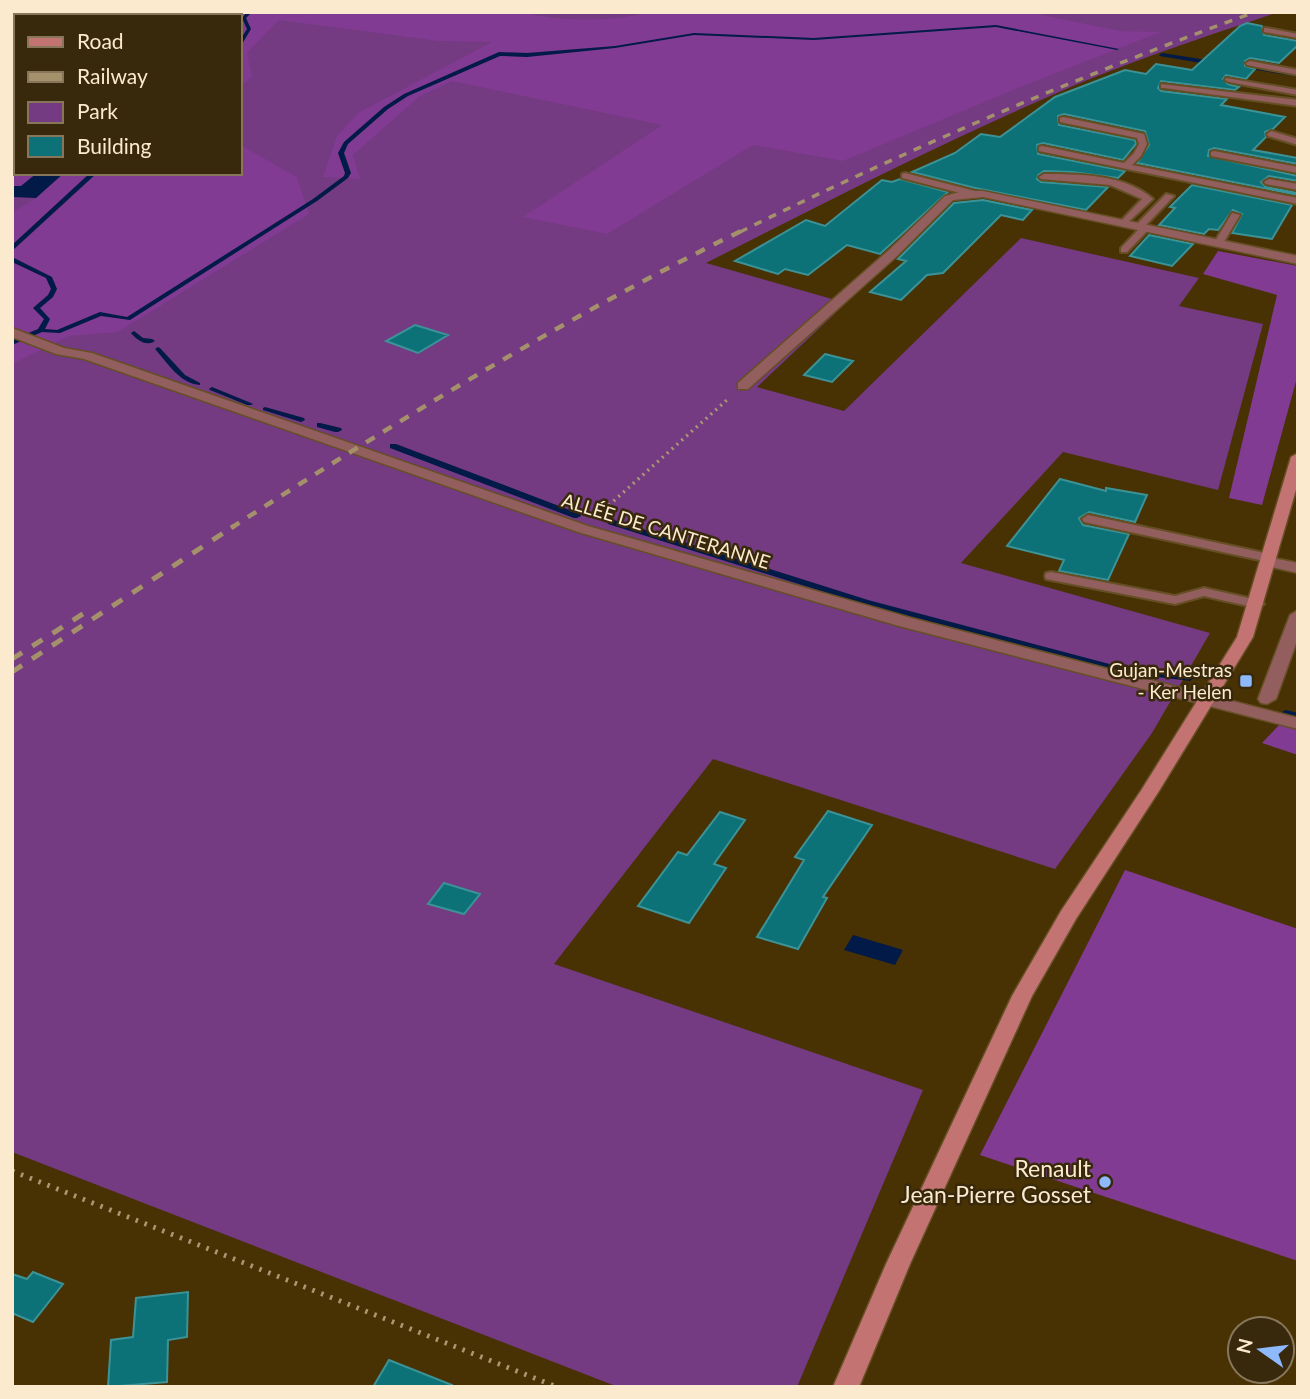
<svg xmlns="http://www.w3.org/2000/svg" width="1310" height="1399" font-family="Lato,sans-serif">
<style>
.green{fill:#743a82;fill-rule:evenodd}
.forest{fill:#823b92}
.water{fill:#011a47}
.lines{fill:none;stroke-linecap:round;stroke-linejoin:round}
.stream{fill:#011a47;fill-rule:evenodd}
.building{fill:#0d7277;stroke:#3c9397;stroke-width:2}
.service-casing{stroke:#654f24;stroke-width:4}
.minor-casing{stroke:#654f24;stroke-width:3}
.secondary-casing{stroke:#654f24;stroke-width:3}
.path-far2{stroke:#aa9773;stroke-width:2.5;stroke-dasharray:1 3.5;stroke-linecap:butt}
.path-far1{stroke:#aa9773;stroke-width:3.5;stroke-dasharray:2 4.5;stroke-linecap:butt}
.path{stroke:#aa9773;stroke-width:5;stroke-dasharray:2.5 7;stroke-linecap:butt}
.service{fill:#925e5e;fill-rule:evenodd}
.minor{fill:#925e5e;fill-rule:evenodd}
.secondary{fill:#c47373;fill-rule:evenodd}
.rail-far2{stroke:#a4916c;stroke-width:3.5;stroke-dasharray:8 8;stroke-linecap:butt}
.rail-far1{stroke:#a4916c;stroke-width:4.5;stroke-dasharray:10 10;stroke-linecap:butt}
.rail{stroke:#a4916c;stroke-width:5;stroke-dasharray:12 12;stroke-linecap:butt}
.poi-dot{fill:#8eb9fd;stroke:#39290c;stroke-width:2.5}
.labels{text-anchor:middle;stroke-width:5;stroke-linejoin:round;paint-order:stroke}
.street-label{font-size:19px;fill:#fbeace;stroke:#39290c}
.poi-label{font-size:19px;fill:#fbeace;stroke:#39290c;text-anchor:end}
.near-poi-label{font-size:23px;fill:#fbeace;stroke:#39290c;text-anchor:end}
</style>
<rect width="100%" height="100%" fill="#483204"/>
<path class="green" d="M 12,12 L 1279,12 C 1202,38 1124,63 1050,96 C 933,147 820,205 706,263 L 846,303 L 757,387 L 844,411 L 1021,238 L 1199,278 L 1179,306 L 1263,324 L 1218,490 L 1063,452 L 961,563 L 1210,633 L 1152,733 L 1055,869 L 713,759 L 554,964 L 923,1090 L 797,1387 L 618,1387 L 12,1152 ZM 16,16 L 240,16 L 240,173 L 16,173 Z"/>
<path class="forest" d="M 169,12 L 521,12 C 562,22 610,22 651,12 L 1027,12 L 1120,31 L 1161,32 L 1018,88 L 843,161 L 753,145 L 607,234 L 523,217 L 662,125 L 452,81 L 420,96 L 353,155 L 360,179 L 323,177 L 337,136 L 358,113 L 492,42 L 438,41 L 279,20 L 247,53 L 252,77 L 240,86 L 240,16 L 166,16 Z
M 16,18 L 16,173 L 240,173 L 240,145 L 297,177 L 309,214 L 118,332 L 69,336 L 12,364 L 12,213 L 36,198 L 47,187 L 12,186 L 12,19 Z
M 1218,251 L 1298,266 L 1298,374 L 1262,505 L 1229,498 L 1277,295 L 1203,274 Z
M 1280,724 L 1298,728 L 1298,755 L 1262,743 Z
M 1125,870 L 1298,929 L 1298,1261 L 980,1155 Z"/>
<path class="water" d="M 37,173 L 64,173 L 36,198 L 12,197 L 12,186 L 21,186 Z
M 853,935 L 903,950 L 895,965 L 844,950 Z"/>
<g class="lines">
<path class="stream" d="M 247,12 L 252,12 L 246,18 L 251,29 L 242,44 L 240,44 L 240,40 L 247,29 L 242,18 Z
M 996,25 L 1119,49 L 1117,50 L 996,27 L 814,40 L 694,35 L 615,48 L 527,57 L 500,56 L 408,96 L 388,109 L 348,144 L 344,153 L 351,173 L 348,178 L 317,201 L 130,320 L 101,316 L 60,333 L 42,332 L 12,345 L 12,340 L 38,329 L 44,319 L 33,308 L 48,295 L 51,289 L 46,278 L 12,262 L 12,257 L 52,277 L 57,289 L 53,297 L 40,308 L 50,319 L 45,329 L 57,330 L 100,312 L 127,317 L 313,199 L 344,176 L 345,173 L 338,153 L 344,142 L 384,107 L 404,94 L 499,52 L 527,53 L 615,46 L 694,33 L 814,38 Z
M 1162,53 L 1213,61 L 1216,63 L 1213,65 L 1160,56 L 1159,55 Z
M 1241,64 L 1298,74 L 1298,77 L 1239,67 L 1238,66 Z
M 90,173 L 97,173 L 12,251 L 12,245 Z
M 134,331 L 143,338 L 152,339 L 155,341 C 146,347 137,340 131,333 Z
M 158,347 L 160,348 L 185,375 L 200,383 L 200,385 C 181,384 168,364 156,350 L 155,349 Z
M 212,387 L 251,403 L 253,404 L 251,405 L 247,405 L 210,390 L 209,389 Z
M 265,407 L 304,418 L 305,420 L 301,422 L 263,410 L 263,408 Z
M 317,423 L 320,423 L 341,428 L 342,430 L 338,432 L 335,432 L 317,427 Z
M 390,444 L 396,444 L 580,514 L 581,516 L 577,518 L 574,518 L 390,448 Z
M 608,520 L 614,520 L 868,600 L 1117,666 L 1190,675 L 1194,678 L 1190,681 L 1117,672 L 862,604 L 608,524 L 607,522 Z
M 1286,710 L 1298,713 L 1298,719 L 1283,715 L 1282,713 L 1283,711 Z"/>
</g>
<path class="building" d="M 1247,23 L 1262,26 L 1264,35 L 1298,41 L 1298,45 L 1279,63 L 1250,58 L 1245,61 L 1245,66 L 1255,69 L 1246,79 L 1226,75 L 1223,79 L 1228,84 L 1239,87 L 1235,90 L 1161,81 L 1158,88 L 1161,91 L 1227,99 L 1221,105 L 1285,117 L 1273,129 L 1265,132 L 1266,137 L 1253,150 L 1298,158 L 1298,164 L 1214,148 L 1209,150 L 1208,156 L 1298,176 L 1298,181 L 1269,176 L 1261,182 L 1266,187 L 1298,193 L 1298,195 L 1137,163 L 1149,145 L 1145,131 L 1064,114 L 1058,116 L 1059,125 L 1135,140 L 1136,144 L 1123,160 L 1043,143 L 1037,145 L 1038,154 L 1125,171 L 1118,178 L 1072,172 L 1044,171 L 1038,175 L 1037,179 L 1041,182 L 1108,187 L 1086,210 L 975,188 L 912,172 L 955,153 L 981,134 L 1000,137 L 1055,97 L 1125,70 L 1146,74 L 1156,64 L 1192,70 L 1240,26 Z
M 900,179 L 948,192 L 880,254 L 847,245 L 808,275 L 785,269 L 778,274 L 735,261 L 806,220 L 825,226 L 882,180 L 892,182 Z
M 1192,185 L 1292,205 L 1272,239 L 1232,233 L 1242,214 L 1233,210 L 1218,230 L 1209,229 L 1204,234 L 1159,225 L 1175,208 L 1170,207 Z
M 983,200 L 1032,210 L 1023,220 L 1001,215 L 943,273 L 927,275 L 901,300 L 870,292 L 906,261 L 898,259 L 954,203 Z
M 1149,235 L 1193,244 L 1172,266 L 1130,256 Z
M 415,325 L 448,335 L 418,353 L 386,341 Z
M 825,354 L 853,361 L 832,382 L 804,375 Z
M 1060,479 L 1106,491 L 1106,488 L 1147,495 L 1135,522 L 1089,512 L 1079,518 L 1083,525 L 1129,534 L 1108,580 L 1059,571 L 1064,560 L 1007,546 Z
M 828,811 L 872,825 L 823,897 L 827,898 L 798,949 L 757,937 L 804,860 L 795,857 Z
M 720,812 L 745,820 L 714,864 L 726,868 L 689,923 L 638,906 L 678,852 L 687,855 Z
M 444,883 L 480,894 L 464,914 L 428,904 Z
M 33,1272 L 63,1284 L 33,1322 L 12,1313 L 12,1274 L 27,1279 Z
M 188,1292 L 187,1337 L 168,1340 L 167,1382 L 108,1387 L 111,1340 L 133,1337 L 136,1298 Z
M 389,1360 L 452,1385 L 451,1387 L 373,1387 Z"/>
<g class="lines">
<g class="service-casing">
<path id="service" d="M 1267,28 L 1298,34 L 1298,38 L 1264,32 L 1264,28 Z
M 1250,61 L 1298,70 L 1298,75 L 1247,65 L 1246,63 Z
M 1226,78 L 1298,90 L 1298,95 L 1229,82 L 1225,80 Z
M 1161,84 L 1298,100 L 1298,106 L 1164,88 L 1161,88 Z
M 1063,117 L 1144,134 L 1147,144 L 1141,156 L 1132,165 L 1298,198 L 1298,204 L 1039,151 L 1039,147 L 1042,146 L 1124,163 L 1134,153 L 1139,144 L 1137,138 L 1060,122 L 1060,118 Z
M 1271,131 L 1298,139 L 1298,145 L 1268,136 L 1267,134 Z
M 1214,151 L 1298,167 L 1298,173 L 1211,156 L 1211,152 Z
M 905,173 L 975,191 L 977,193 L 972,196 L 902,178 L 902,174 Z
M 1044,174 C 1079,174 1125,174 1153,199 L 1124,226 L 1119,223 L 1142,199 L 1110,185 L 1041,179 L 1039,177 Z
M 1269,179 L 1298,184 L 1298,190 L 1266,184 L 1264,182 Z
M 1166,194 L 1174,196 L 1146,225 L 1150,228 L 1148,230 L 1127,252 L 1121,252 L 1121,248 L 1138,230 L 1134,227 L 1136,225 Z
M 1232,213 L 1240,215 L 1222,245 L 1216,245 L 1214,243 Z
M 1088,515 L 1269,554 L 1275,558 L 1269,562 L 1084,522 L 1082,519 Z
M 1051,572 L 1175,596 L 1204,588 L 1262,601 L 1264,604 L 1257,608 L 1204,596 L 1175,604 L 1046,579 L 1045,576 L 1046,573 Z"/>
</g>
<g class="minor-casing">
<path id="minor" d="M 963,191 L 983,191 L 1298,256 L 1298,264 L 983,197 L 953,200 L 897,256 L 748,389 L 738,389 L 738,383 L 889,250 L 945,196 Z
M 12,328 L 64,348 L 92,353 L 588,526 L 911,618 L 1298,718 L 1298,729 L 899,626 L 578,532 L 84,359 L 56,354 L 12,337 Z
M 1268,557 L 1298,563 L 1298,573 L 1262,565 L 1260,562 L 1262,559 Z
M 1298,610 L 1298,638 L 1276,699 L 1267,704 L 1261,703 L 1258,699 L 1290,615 Z"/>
</g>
<g class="secondary-casing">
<path id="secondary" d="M 1298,453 L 1298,483 L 1253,637 L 1159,791 L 1076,919 L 1032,996 L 910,1264 L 859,1387 L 833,1387 L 886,1264 L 1012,996 L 1061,911 L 1142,789 L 1237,637 L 1291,457 Z"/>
</g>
<path class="path-far2" d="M 191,16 L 193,12
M 12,62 L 16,63
M 12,177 L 21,173"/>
<path class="path-far1" d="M 599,514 L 728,399"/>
<path class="path" d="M 12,1171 L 557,1387"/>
<use href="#service" class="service"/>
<use href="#minor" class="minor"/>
<use href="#secondary" class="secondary"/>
<path class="rail-far2" d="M 740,232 C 908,149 1079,76 1255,12"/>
<path class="rail-far1" d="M 231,528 C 397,421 566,317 743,230"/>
<path class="rail" d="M 12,659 L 86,612
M 12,672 L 234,526"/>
</g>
<g class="poi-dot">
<rect x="1239" y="674" width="14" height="14" rx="3.5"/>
<circle cx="1105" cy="1182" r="7"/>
</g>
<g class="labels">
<g class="street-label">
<text transform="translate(666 531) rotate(17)" y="7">ALLÉE DE CANTERANNE</text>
</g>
<g class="poi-label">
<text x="1232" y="677">Gujan-Mestras<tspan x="1232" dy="22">- Ker Helen</tspan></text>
</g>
<g class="near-poi-label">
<text x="1091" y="1177">Renault<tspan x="1091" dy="26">Jean-Pierre Gosset</tspan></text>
</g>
</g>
<rect width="1310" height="1399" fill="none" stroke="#fbeace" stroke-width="28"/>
<rect x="14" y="14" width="228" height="161" fill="#39290c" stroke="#87765a" stroke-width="2"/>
<rect x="28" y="37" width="35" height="10" fill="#c47373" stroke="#87765a" stroke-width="2"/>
<text x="77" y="49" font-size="21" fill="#fbeace">Road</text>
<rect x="28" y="72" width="35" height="10" fill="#a4916c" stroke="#87765a" stroke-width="2"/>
<text x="77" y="84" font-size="21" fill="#fbeace">Railway</text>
<rect x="28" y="102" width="35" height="21" fill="#743a82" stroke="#87765a" stroke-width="2"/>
<text x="77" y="119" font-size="21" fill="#fbeace">Park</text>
<rect x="28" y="136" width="35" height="21" fill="#0d7277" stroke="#87765a" stroke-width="2"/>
<text x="77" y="154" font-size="21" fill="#fbeace">Building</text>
<g transform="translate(1261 1350) rotate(284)"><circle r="33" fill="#39290c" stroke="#87765a" stroke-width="2"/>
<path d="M0-5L12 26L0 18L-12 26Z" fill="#8eb9fd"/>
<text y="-10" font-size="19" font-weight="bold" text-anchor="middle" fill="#fbeace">N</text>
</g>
</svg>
